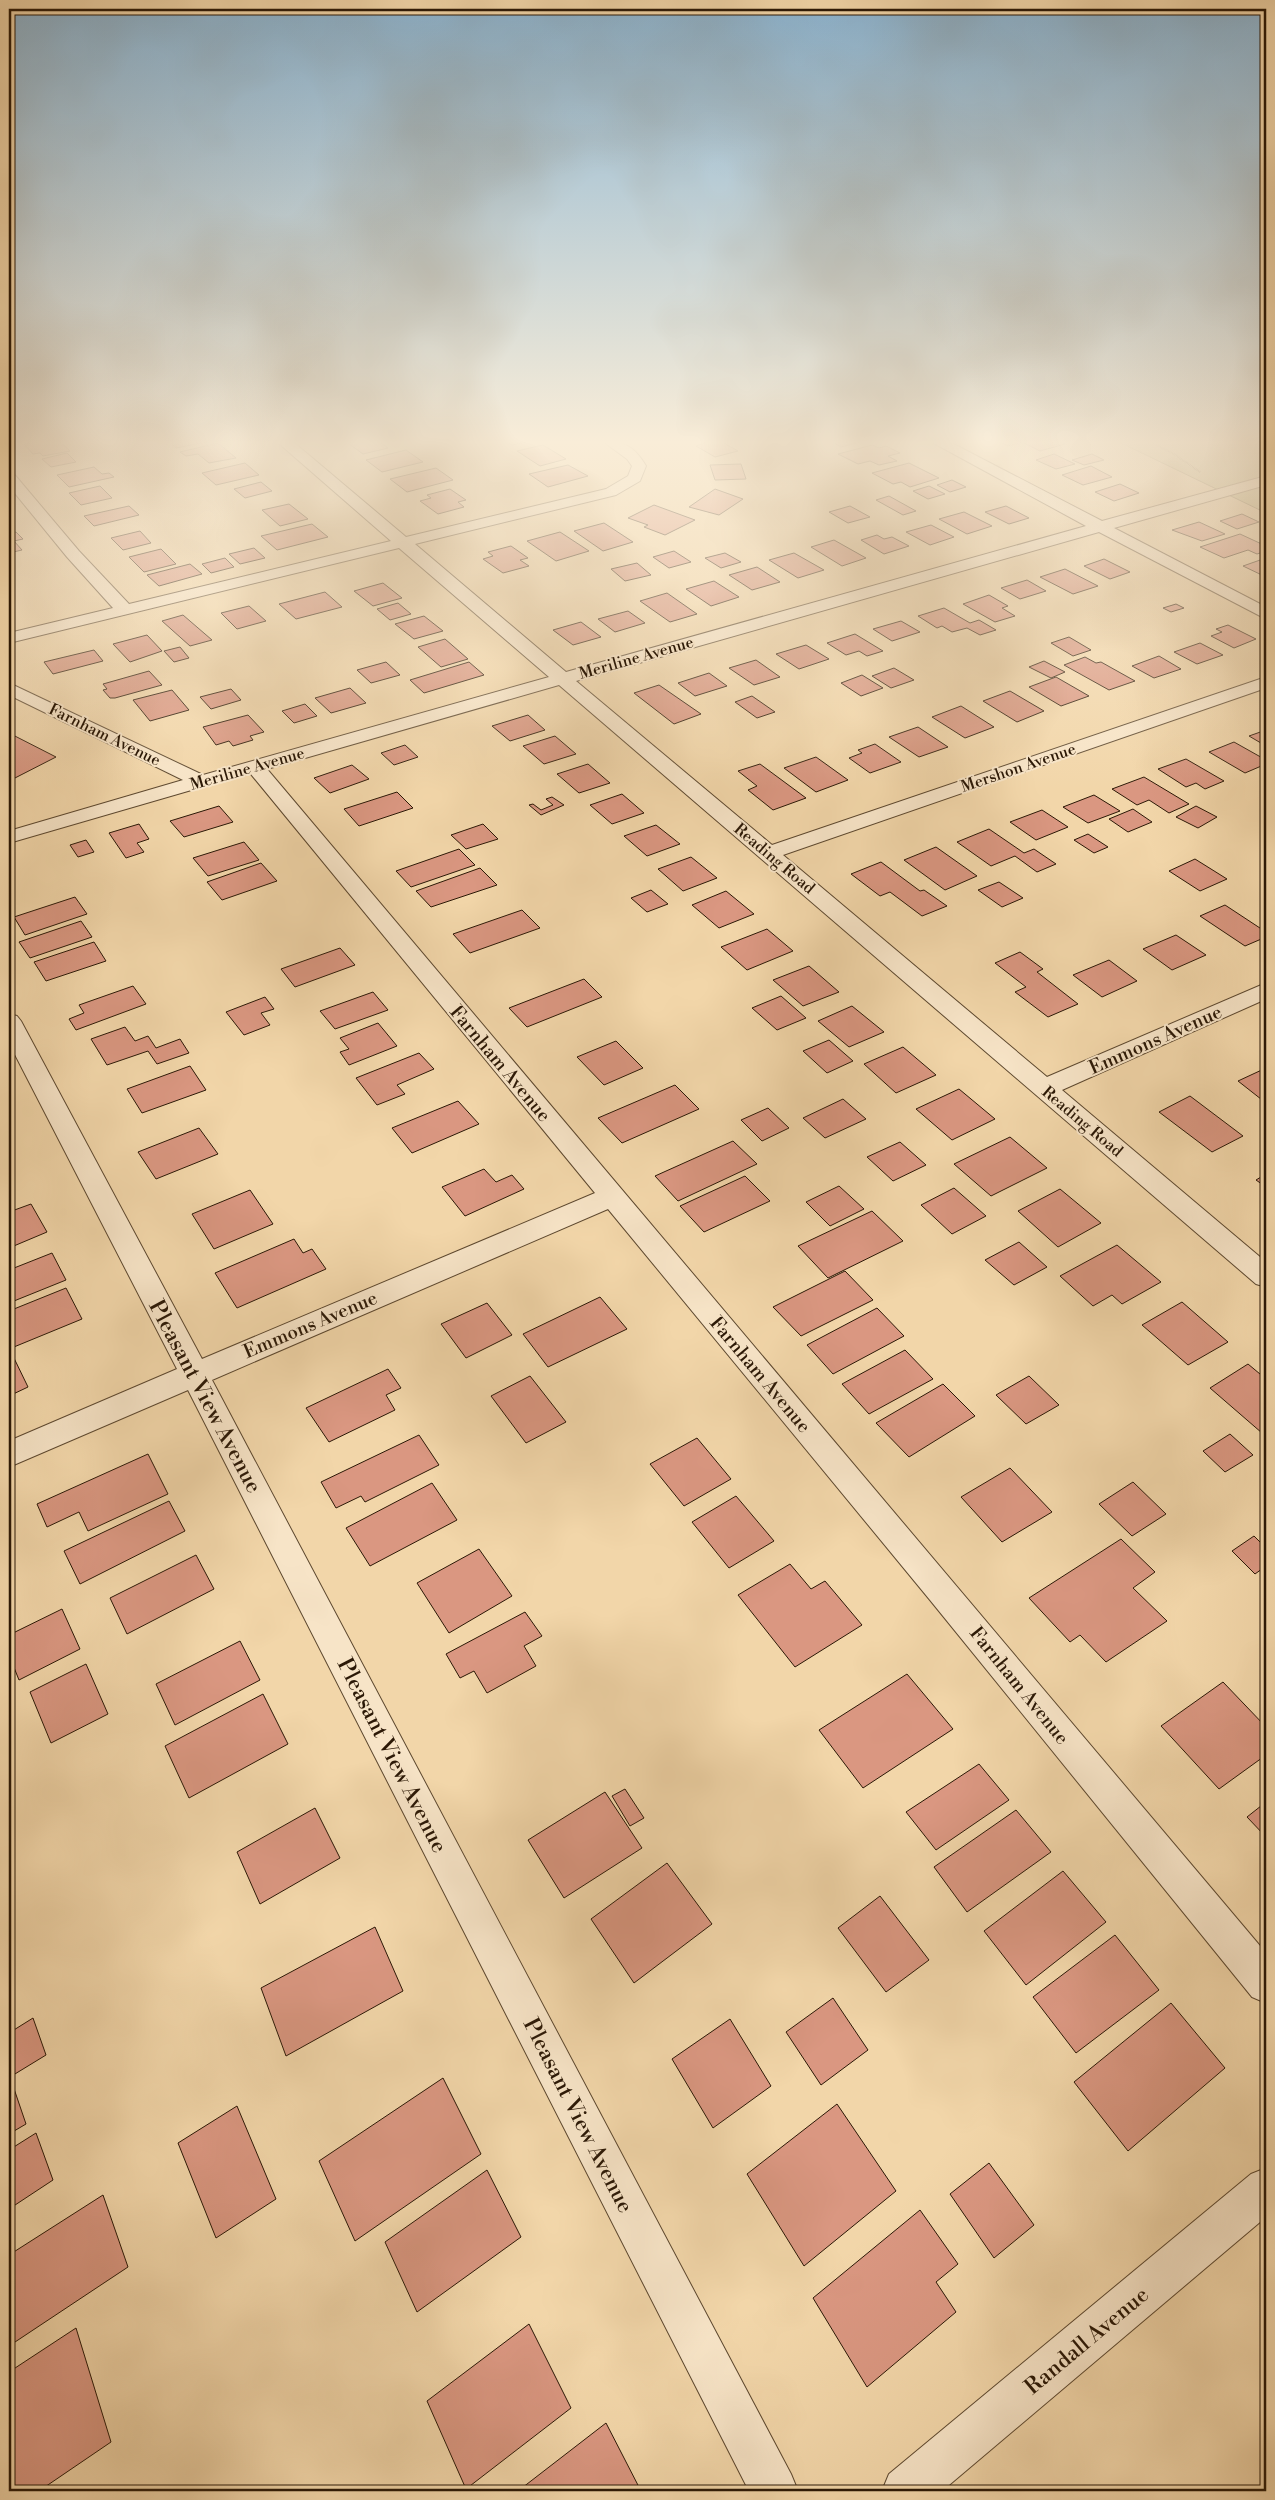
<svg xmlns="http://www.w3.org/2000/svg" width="1275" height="2500" font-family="'Libre Bodoni',serif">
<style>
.green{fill:#c2bc83;stroke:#766a44}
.building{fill:#da9781;stroke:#2b1806}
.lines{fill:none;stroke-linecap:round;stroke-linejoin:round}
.minor-casing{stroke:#5d482f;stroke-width:2}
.path{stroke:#2b1806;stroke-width:2;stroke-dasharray:0.5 1;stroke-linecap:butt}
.minor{fill:#f7e4c7;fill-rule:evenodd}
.labels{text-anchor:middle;stroke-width:4;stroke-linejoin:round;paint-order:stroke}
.far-street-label{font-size:16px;fill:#2b1806;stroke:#f7e4c7}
.street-label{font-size:19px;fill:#2b1806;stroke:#f7e4c7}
.near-street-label{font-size:22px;fill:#2b1806;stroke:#f7e4c7}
</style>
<rect width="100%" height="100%" fill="#f2d6a9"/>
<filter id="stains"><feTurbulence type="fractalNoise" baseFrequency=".004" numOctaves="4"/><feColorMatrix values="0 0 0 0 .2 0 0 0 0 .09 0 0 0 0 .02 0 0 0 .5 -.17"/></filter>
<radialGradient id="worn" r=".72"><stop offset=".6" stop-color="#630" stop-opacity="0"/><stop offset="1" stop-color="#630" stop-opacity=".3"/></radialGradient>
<path class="green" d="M 1115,440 L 1266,440 L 1266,513 Z"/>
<path class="building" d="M 44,440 L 59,440 L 70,451 L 43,456 L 40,453 L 33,454 L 24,444 Z
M 167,440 L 205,440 L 206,442 L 176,448 Z
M 358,440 L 377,440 L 388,448 L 363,454 L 348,443 Z
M 505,440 L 534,440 L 512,445 Z
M 729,440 L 722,442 L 738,451 L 715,457 L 696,446 L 705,443 L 701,441 L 703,440 Z
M 829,440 L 864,440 L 865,441 L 841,447 Z
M 996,440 L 1057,440 L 1065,444 L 1040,451 L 1022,442 L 1008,446 Z
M 218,443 L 236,458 L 209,463 L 198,454 L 186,456 L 180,452 Z
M 543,445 L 566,459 L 540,466 L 517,451 Z
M 872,445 L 879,448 L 886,446 L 900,453 L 888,456 L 897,461 L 879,465 L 870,461 L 858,464 L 838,454 Z
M 406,450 L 423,462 L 382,472 L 366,460 Z
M 67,453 L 76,462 L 51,467 L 42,459 Z
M 1054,454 L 1075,464 L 1056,469 L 1036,460 Z
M 1092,454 L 1104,460 L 1084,465 L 1072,460 Z
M 245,463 L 259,475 L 216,485 L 202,473 Z
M 909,463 L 939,478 L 910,487 L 901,482 L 893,484 L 872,473 Z
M 741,464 L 746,479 L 715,480 L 710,465 Z
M 568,465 L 588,476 L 548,487 L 529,474 Z
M 1091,466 L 1112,477 L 1083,485 L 1062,475 Z
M 94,467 L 102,474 L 109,473 L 114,477 L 69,487 L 57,475 Z
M 436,468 L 453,480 L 407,492 L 390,479 Z
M 952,480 L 966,487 L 950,492 L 937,485 Z
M 261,482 L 272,491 L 245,498 L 234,489 Z
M 1120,484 L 1139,493 L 1114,501 L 1095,492 Z
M 100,486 L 112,498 L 81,505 L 69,493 Z
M 929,486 L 945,494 L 928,499 L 913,491 Z
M 450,489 L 466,500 L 458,502 L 464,507 L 438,514 L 420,501 L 431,498 L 427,495 Z
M 715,489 L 743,499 L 719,515 L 689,507 Z
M 889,496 L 916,511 L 903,515 L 876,500 Z
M 289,504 L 308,519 L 280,526 L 262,510 Z
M 654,505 L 695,520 L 665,535 L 644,527 L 648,525 L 628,518 Z
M 129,506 L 139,515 L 94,526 L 84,516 Z
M 850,506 L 870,517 L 848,523 L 829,512 Z
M 1006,506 L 1029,518 L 1009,524 L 985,512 Z
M 964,512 L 992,526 L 967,534 L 939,519 Z
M 1242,514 L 1259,522 L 1237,529 L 1220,521 Z
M 1199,522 L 1225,534 L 1202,541 L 1172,530 Z
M 604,523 L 633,542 L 603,551 L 574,531 Z
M 312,524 L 328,537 L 277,550 L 261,536 Z
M 931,525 L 954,537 L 930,545 L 906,532 Z
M 140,531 L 151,543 L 123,550 L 111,538 Z
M 16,532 L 23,539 L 14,541 L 22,550 L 9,553 L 9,534 Z
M 560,532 L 589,551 L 556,561 L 527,541 Z
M 1240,534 L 1266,546 L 1266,551 L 1257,554 L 1248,550 L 1224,558 L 1200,547 Z
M 877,535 L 884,539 L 892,537 L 909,546 L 884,554 L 861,540 Z
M 834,540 L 866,558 L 842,566 L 811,547 Z
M 511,546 L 528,558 L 520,560 L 529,566 L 503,573 L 483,559 L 493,556 L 488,552 Z
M 254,548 L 265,558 L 240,564 L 229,554 Z
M 161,549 L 176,564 L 144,572 L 129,557 Z
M 674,551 L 691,562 L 669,568 L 653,557 Z
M 725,553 L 741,562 L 721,568 L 705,558 Z
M 794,553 L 824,570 L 798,578 L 769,560 Z
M 225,558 L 234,567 L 211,573 L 202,564 Z
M 1104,559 L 1130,572 L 1110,579 L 1084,566 Z
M 1263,559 L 1266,561 L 1266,577 L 1243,566 Z
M 637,563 L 651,575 L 625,581 L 611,569 Z
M 190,564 L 202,574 L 159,586 L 147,575 Z
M 757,567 L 780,582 L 752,590 L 729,575 Z
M 1065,569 L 1098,586 L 1073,594 L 1040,577 Z
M 1027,580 L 1046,591 L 1020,599 L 1001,588 Z
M 714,581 L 739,597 L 711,606 L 686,589 Z
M 383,583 L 402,598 L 373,606 L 354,591 Z
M 325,592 L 342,607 L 296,619 L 279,604 Z
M 667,593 L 697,614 L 670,622 L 640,601 Z
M 989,595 L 1008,606 L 1002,608 L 1015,616 L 995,622 L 963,604 Z
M 398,603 L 411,614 L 390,620 L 377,609 Z
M 1176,604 L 1184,608 L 1171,612 L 1163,608 Z
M 249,606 L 266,621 L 237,629 L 221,613 Z
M 944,608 L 970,623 L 979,620 L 996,630 L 980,635 L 967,628 L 952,632 L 942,626 L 937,628 L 918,616 Z
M 628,611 L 645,623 L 615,632 L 598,619 Z
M 183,615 L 212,640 L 190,646 L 162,621 Z
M 424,616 L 443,631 L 414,639 L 395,624 Z
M 901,621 L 920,632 L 892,641 L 873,629 Z
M 581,622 L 601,637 L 573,645 L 553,630 Z
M 1228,625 L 1256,639 L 1234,648 L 1211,636 L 1222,632 L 1216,629 Z
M 855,634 L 883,651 L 867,656 L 859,651 L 846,655 L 827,643 Z
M 147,635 L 162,651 L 130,662 L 113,644 Z
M 1069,637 L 1091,650 L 1073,656 L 1051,643 Z
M 445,639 L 468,659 L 441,667 L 418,647 Z
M 1200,643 L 1223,655 L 1197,664 L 1174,652 Z
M 806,645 L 829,659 L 799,669 L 776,654 Z
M 180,647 L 189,658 L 174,662 L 164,651 Z
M 94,650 L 103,661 L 53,674 L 44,662 Z
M 1159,656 L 1181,669 L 1154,678 L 1132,666 Z
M 1085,657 L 1096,663 L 1101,662 L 1135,681 L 1109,690 L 1064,665 Z
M 756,660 L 780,677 L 754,685 L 729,668 Z
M 1044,661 L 1065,672 L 1051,678 L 1029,667 Z
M 386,662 L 400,675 L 371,683 L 357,670 Z
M 469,662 L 484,675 L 424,693 L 410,680 Z
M 894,668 L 914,680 L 891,688 L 872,676 Z
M 149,671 L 162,685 L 115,698 L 110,698 L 103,690 L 107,689 L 103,684 Z
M 709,673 L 727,686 L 695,696 L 678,683 Z
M 862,675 L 883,688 L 861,696 L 841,683 Z
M 1056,677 L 1089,696 L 1061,706 L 1029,687 Z
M 659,685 L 701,714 L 674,724 L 634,693 Z
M 350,688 L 366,703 L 331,713 L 315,698 Z
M 231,689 L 241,700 L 211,709 L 200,697 Z
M 172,690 L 189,710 L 150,721 L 133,700 Z
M 1010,691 L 1044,711 L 1017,722 L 983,701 Z
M 752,696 L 775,712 L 757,718 L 735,702 Z
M 305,704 L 317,716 L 294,723 L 282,711 Z
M 961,706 L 994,727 L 965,738 L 932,717 Z
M 248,715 L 264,732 L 250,736 L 253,740 L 233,746 L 229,741 L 216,745 L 203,727 Z
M 528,715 L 545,730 L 510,741 L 492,726 Z
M 918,727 L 948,747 L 919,757 L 889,737 Z
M 1266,730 L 1266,746 L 1249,736 Z
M 9,733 L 56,757 L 13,779 L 9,777 Z
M 555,736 L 576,754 L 544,764 L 523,746 Z
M 1234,742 L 1266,760 L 1266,764 L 1245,773 L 1209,752 Z
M 875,744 L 901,762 L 870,773 L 849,758 L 862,753 L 858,750 Z
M 405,745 L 418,757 L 394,765 L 381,753 Z
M 816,757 L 848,780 L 816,792 L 784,768 Z
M 1186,759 L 1224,781 L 1205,789 L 1196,783 L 1186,787 L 1158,769 Z
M 588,764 L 610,783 L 579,793 L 557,774 Z
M 760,764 L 806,798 L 773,810 L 748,790 L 757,786 L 738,771 Z
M 352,765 L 369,779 L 330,793 L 314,778 Z
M 1144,777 L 1189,804 L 1169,813 L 1149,800 L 1137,805 L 1112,789 Z
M 397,792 L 413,808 L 359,826 L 344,809 Z
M 622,794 L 644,813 L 612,824 L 590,805 Z
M 1094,795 L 1120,811 L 1088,823 L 1063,807 Z
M 552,797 L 564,805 L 541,815 L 529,805 L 533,804 L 541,810 L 553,805 L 546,799 Z
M 219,806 L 233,822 L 184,837 L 170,821 Z
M 1196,806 L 1217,817 L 1198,828 L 1176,817 Z
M 1133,809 L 1152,822 L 1128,832 L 1109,819 Z
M 1042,810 L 1068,827 L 1036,840 L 1010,822 Z
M 139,824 L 149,839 L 137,843 L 144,852 L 126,858 L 109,833 Z
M 483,824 L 498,839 L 466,849 L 451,835 Z
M 656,825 L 680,844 L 647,856 L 624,836 Z
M 989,829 L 1024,853 L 1034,849 L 1056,864 L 1037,872 L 1015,856 L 991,866 L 957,842 Z
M 1088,834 L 1108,847 L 1094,853 L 1074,840 Z
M 86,840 L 94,852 L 78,857 L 70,845 Z
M 244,842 L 259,860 L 208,876 L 193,858 Z
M 936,847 L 977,876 L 945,890 L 904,860 Z
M 459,849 L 475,865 L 411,887 L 396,871 Z
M 691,857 L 717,878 L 683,891 L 658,869 Z
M 1195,859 L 1227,879 L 1200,891 L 1169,871 Z
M 881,862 L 920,891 L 924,890 L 947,906 L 922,916 L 890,892 L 880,896 L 851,874 Z
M 261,863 L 277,881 L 222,900 L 207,882 Z
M 480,868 L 497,885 L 431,907 L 416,891 Z
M 999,882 L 1023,898 L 1002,907 L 978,890 Z
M 651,890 L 668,904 L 647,912 L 631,898 Z
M 726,891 L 754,914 L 719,928 L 692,905 Z
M 75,897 L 87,914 L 25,935 L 14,917 Z
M 1225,905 L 1266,932 L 1266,937 L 1245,946 L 1200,916 Z
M 522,910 L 540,928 L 470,953 L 453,934 Z
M 81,921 L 92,937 L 30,958 L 19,942 Z
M 767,929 L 793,951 L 747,970 L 721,947 Z
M 1176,935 L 1206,955 L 1172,970 L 1143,949 Z
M 94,942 L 106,961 L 46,981 L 34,962 Z
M 340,948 L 355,965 L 295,987 L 281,969 Z
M 1020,952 L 1043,969 L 1037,972 L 1078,1004 L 1048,1017 L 1015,992 L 1026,987 L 995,963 Z
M 1109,960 L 1137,981 L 1102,997 L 1073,975 Z
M 809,966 L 839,992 L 803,1006 L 773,980 Z
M 584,979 L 602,997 L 527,1027 L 509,1008 Z
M 133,986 L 146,1004 L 76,1030 L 69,1019 L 84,1013 L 79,1005 Z
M 373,992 L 388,1010 L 335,1029 L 320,1011 Z
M 781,996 L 806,1018 L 777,1030 L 752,1008 Z
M 265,997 L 274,1009 L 261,1013 L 270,1025 L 244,1035 L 226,1012 Z
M 852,1006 L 884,1032 L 849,1047 L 818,1021 Z
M 378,1023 L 397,1046 L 349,1065 L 340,1052 L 349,1049 L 340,1038 Z
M 125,1027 L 135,1041 L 148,1036 L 156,1048 L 180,1039 L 189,1053 L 157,1064 L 148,1051 L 107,1065 L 91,1039 Z
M 829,1040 L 853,1061 L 827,1073 L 803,1051 Z
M 616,1041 L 643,1068 L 604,1085 L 577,1057 Z
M 903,1047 L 936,1075 L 896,1093 L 864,1064 Z
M 419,1053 L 434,1069 L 397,1085 L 405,1094 L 377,1105 L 356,1078 Z
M 190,1066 L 206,1090 L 142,1113 L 127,1089 Z
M 1266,1068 L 1266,1103 L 1238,1081 Z
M 675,1085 L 699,1109 L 622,1143 L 598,1118 Z
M 959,1089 L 995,1119 L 952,1140 L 916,1109 Z
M 1190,1096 L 1243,1136 L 1212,1152 L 1159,1112 Z
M 843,1099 L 866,1119 L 825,1138 L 803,1118 Z
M 458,1101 L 479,1124 L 412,1153 L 392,1128 Z
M 768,1108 L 789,1128 L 762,1141 L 741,1120 Z
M 199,1128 L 218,1154 L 156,1179 L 138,1152 Z
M 1010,1137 L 1047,1168 L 991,1196 L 954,1164 Z
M 733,1141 L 757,1164 L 678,1201 L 655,1176 Z
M 900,1142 L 926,1165 L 893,1181 L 867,1157 Z
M 484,1169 L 496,1182 L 512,1175 L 524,1189 L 465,1216 L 442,1187 Z
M 1266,1174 L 1266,1187 L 1256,1180 Z
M 745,1176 L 770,1201 L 704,1232 L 680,1206 Z
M 839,1186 L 864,1209 L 830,1226 L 806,1202 Z
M 954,1188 L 986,1216 L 952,1234 L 921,1205 Z
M 1060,1189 L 1101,1223 L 1058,1247 L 1018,1211 Z
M 250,1190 L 273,1224 L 214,1249 L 192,1214 Z
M 31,1204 L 47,1232 L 9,1248 L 9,1212 Z
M 872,1211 L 903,1241 L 828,1278 L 798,1246 Z
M 294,1239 L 303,1253 L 312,1249 L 326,1269 L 237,1308 L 215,1273 Z
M 1019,1242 L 1047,1267 L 1014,1285 L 985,1260 Z
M 1117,1245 L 1161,1282 L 1122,1304 L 1112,1295 L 1093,1306 L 1060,1276 Z
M 52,1253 L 66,1280 L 9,1303 L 9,1270 Z
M 845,1271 L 873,1300 L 801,1336 L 773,1307 Z
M 66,1288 L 82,1319 L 9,1349 L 9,1311 Z
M 600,1297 L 627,1329 L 548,1367 L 523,1334 Z
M 1182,1302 L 1228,1342 L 1188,1365 L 1142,1325 Z
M 487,1303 L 512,1335 L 466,1358 L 441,1324 Z
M 877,1308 L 904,1336 L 833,1374 L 807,1345 Z
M 905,1350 L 933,1379 L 869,1414 L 842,1384 Z
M 12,1354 L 28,1387 L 9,1396 L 9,1356 Z
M 1248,1364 L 1266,1379 L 1266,1430 L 1262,1433 L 1210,1388 Z
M 388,1369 L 401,1388 L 386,1395 L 395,1410 L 329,1442 L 306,1408 Z
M 530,1376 L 566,1422 L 526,1443 L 491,1396 Z
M 1029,1376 L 1059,1405 L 1026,1424 L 996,1395 Z
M 943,1384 L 975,1416 L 909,1457 L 876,1423 Z
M 1230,1434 L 1253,1455 L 1225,1472 L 1203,1451 Z
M 419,1435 L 439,1465 L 365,1502 L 361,1496 L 336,1508 L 321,1482 Z
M 697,1438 L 731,1479 L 684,1506 L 650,1464 Z
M 148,1454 L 168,1494 L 88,1531 L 79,1512 L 47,1527 L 37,1504 Z
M 1010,1468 L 1052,1512 L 1002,1542 L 961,1497 Z
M 1133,1482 L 1166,1514 L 1132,1536 L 1099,1504 Z
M 432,1483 L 457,1520 L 370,1566 L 346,1528 Z
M 736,1496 L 774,1541 L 729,1568 L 692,1522 Z
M 169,1501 L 185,1531 L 80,1584 L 64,1551 Z
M 1254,1536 L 1266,1548 L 1266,1566 L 1255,1574 L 1232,1551 Z
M 1121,1539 L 1155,1572 L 1133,1588 L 1167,1621 L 1106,1662 L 1080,1635 L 1070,1642 L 1029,1598 Z
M 479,1549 L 512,1596 L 449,1633 L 417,1583 Z
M 196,1555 L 214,1589 L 127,1634 L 110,1598 Z
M 790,1564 L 811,1589 L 825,1581 L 862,1625 L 795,1667 L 738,1595 Z
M 62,1609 L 80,1649 L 19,1680 L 9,1655 L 9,1635 Z
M 525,1612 L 542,1636 L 524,1646 L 536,1666 L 487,1693 L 474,1671 L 460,1678 L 446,1654 Z
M 240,1641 L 260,1680 L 175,1725 L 156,1684 Z
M 86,1664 L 108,1714 L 51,1743 L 30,1692 Z
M 907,1674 L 953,1729 L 863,1788 L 819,1730 Z
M 1223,1682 L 1266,1727 L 1266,1755 L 1219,1789 L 1161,1726 Z
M 263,1694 L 288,1744 L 189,1798 L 165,1746 Z
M 979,1764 L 1009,1800 L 936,1850 L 906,1812 Z
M 625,1789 L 644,1818 L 630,1826 L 612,1796 Z
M 605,1792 L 642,1848 L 564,1898 L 528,1840 Z
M 1266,1802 L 1266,1837 L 1247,1817 Z
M 315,1808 L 340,1858 L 260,1904 L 237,1852 Z
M 1016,1810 L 1051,1852 L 967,1912 L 934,1867 Z
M 667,1863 L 712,1924 L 634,1983 L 591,1919 Z
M 1063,1871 L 1106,1922 L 1026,1985 L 984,1931 Z
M 880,1896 L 929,1960 L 886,1992 L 838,1928 Z
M 375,1927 L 403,1991 L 286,2056 L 261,1988 Z
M 1115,1935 L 1159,1990 L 1076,2053 L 1033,1997 Z
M 833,1998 L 868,2050 L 821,2085 L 786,2032 Z
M 1171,2003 L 1225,2068 L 1128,2151 L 1074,2082 Z
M 33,2018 L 46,2055 L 10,2077 L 26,2124 L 9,2134 L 9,2033 Z
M 730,2019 L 771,2086 L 713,2128 L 672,2059 Z
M 443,2078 L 481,2154 L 355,2241 L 319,2161 Z
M 837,2104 L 896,2191 L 804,2266 L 747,2174 Z
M 237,2106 L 276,2199 L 216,2238 L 178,2143 Z
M 36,2133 L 53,2180 L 9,2209 L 9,2150 Z
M 989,2163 L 1034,2225 L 994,2258 L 950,2194 Z
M 487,2170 L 521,2237 L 417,2312 L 385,2242 Z
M 103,2195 L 128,2267 L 9,2346 L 9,2255 Z
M 920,2210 L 958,2264 L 936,2282 L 956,2312 L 867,2387 L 813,2298 Z
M 529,2324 L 571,2408 L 466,2489 L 427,2401 Z
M 76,2328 L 111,2442 L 39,2491 L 9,2491 L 9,2423 L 11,2422 L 9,2372 Z
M 606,2423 L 641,2491 L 518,2491 Z"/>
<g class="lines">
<g class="minor-casing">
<path id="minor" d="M 275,440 L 291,440 L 406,537 L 606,489 L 628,476 L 632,466 L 627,459 L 601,440 C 623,440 635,447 646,466 L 640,481 L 616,495 L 415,544 L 566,672 L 1086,526 L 928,440 L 946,440 L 1102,521 L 1266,476 L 1266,485 L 1114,528 L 1266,607 L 1266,619 L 1099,532 L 576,681 L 772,845 L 1266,677 L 1266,688 L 783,855 L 1047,1077 L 1266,983 L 1266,999 L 1062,1090 L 1266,1262 L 1266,1287 L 1256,1284 L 559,685 L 267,769 L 1266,1953 L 1266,2003 L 1252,1997 L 930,1600 L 608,1209 L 212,1380 L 791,2474 L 798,2491 L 749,2491 L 188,1390 L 9,1467 L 9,1441 L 177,1369 L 9,1043 L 9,1014 L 17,1016 L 21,1021 L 202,1359 L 595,1193 L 250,773 L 9,843 L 9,831 L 183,780 L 9,695 L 9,683 L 203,775 L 549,677 L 399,548 L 9,643 L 9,633 L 113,608 L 67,557 L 9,486 L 9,473 L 14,474 L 79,551 L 129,604 L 391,541 Z
M 1266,2168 L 1266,2217 L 942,2491 L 882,2491 L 889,2474 L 1251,2174 Z"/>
</g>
<path class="path" d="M 1147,440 L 1174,454 L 1200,472"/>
<use href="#minor" class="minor"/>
</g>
<linearGradient id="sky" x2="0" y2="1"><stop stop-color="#8bb5d3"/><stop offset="0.56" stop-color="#f9edd8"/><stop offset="1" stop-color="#f9edd8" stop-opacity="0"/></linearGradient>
<rect width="1275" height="790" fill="url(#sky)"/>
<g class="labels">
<g class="far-street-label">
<text transform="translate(636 657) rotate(-16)" y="6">Meriline Avenue</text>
<text transform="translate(105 734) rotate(26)" y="6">Farnham Avenue</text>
<text transform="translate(1018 767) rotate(-19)" y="6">Mershon Avenue</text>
<text transform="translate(247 768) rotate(-16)" y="6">Meriline Avenue</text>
<text transform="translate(775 858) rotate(40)" y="6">Reading Road</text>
<text transform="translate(1083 1121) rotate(40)" y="6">Reading Road</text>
</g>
<g class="street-label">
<text transform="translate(1155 1039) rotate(-24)" y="7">Emmons Avenue</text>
<text transform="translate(501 1063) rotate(50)" y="7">Farnham Avenue</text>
<text transform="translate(310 1324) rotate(-23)" y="7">Emmons Avenue</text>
<text transform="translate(761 1374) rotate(50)" y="7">Farnham Avenue</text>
<text transform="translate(1020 1685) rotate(51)" y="7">Farnham Avenue</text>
</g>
<g class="near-street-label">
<text transform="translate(206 1396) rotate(62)" y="8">Pleasant View Avenue</text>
<text transform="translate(393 1755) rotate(63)" y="8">Pleasant View Avenue</text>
<text transform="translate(579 2115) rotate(63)" y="8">Pleasant View Avenue</text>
<text transform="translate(1086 2340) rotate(-40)" y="8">Randall Avenue</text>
</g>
</g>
<rect width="1275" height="2500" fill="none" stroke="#f2d6a9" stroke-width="30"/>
<rect x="10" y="10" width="1255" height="2480" fill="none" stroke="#2b1806" stroke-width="2.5"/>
<rect x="15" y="15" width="1245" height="2470" fill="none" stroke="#2b1806"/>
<rect width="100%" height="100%" filter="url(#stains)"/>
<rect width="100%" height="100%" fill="url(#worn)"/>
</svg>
